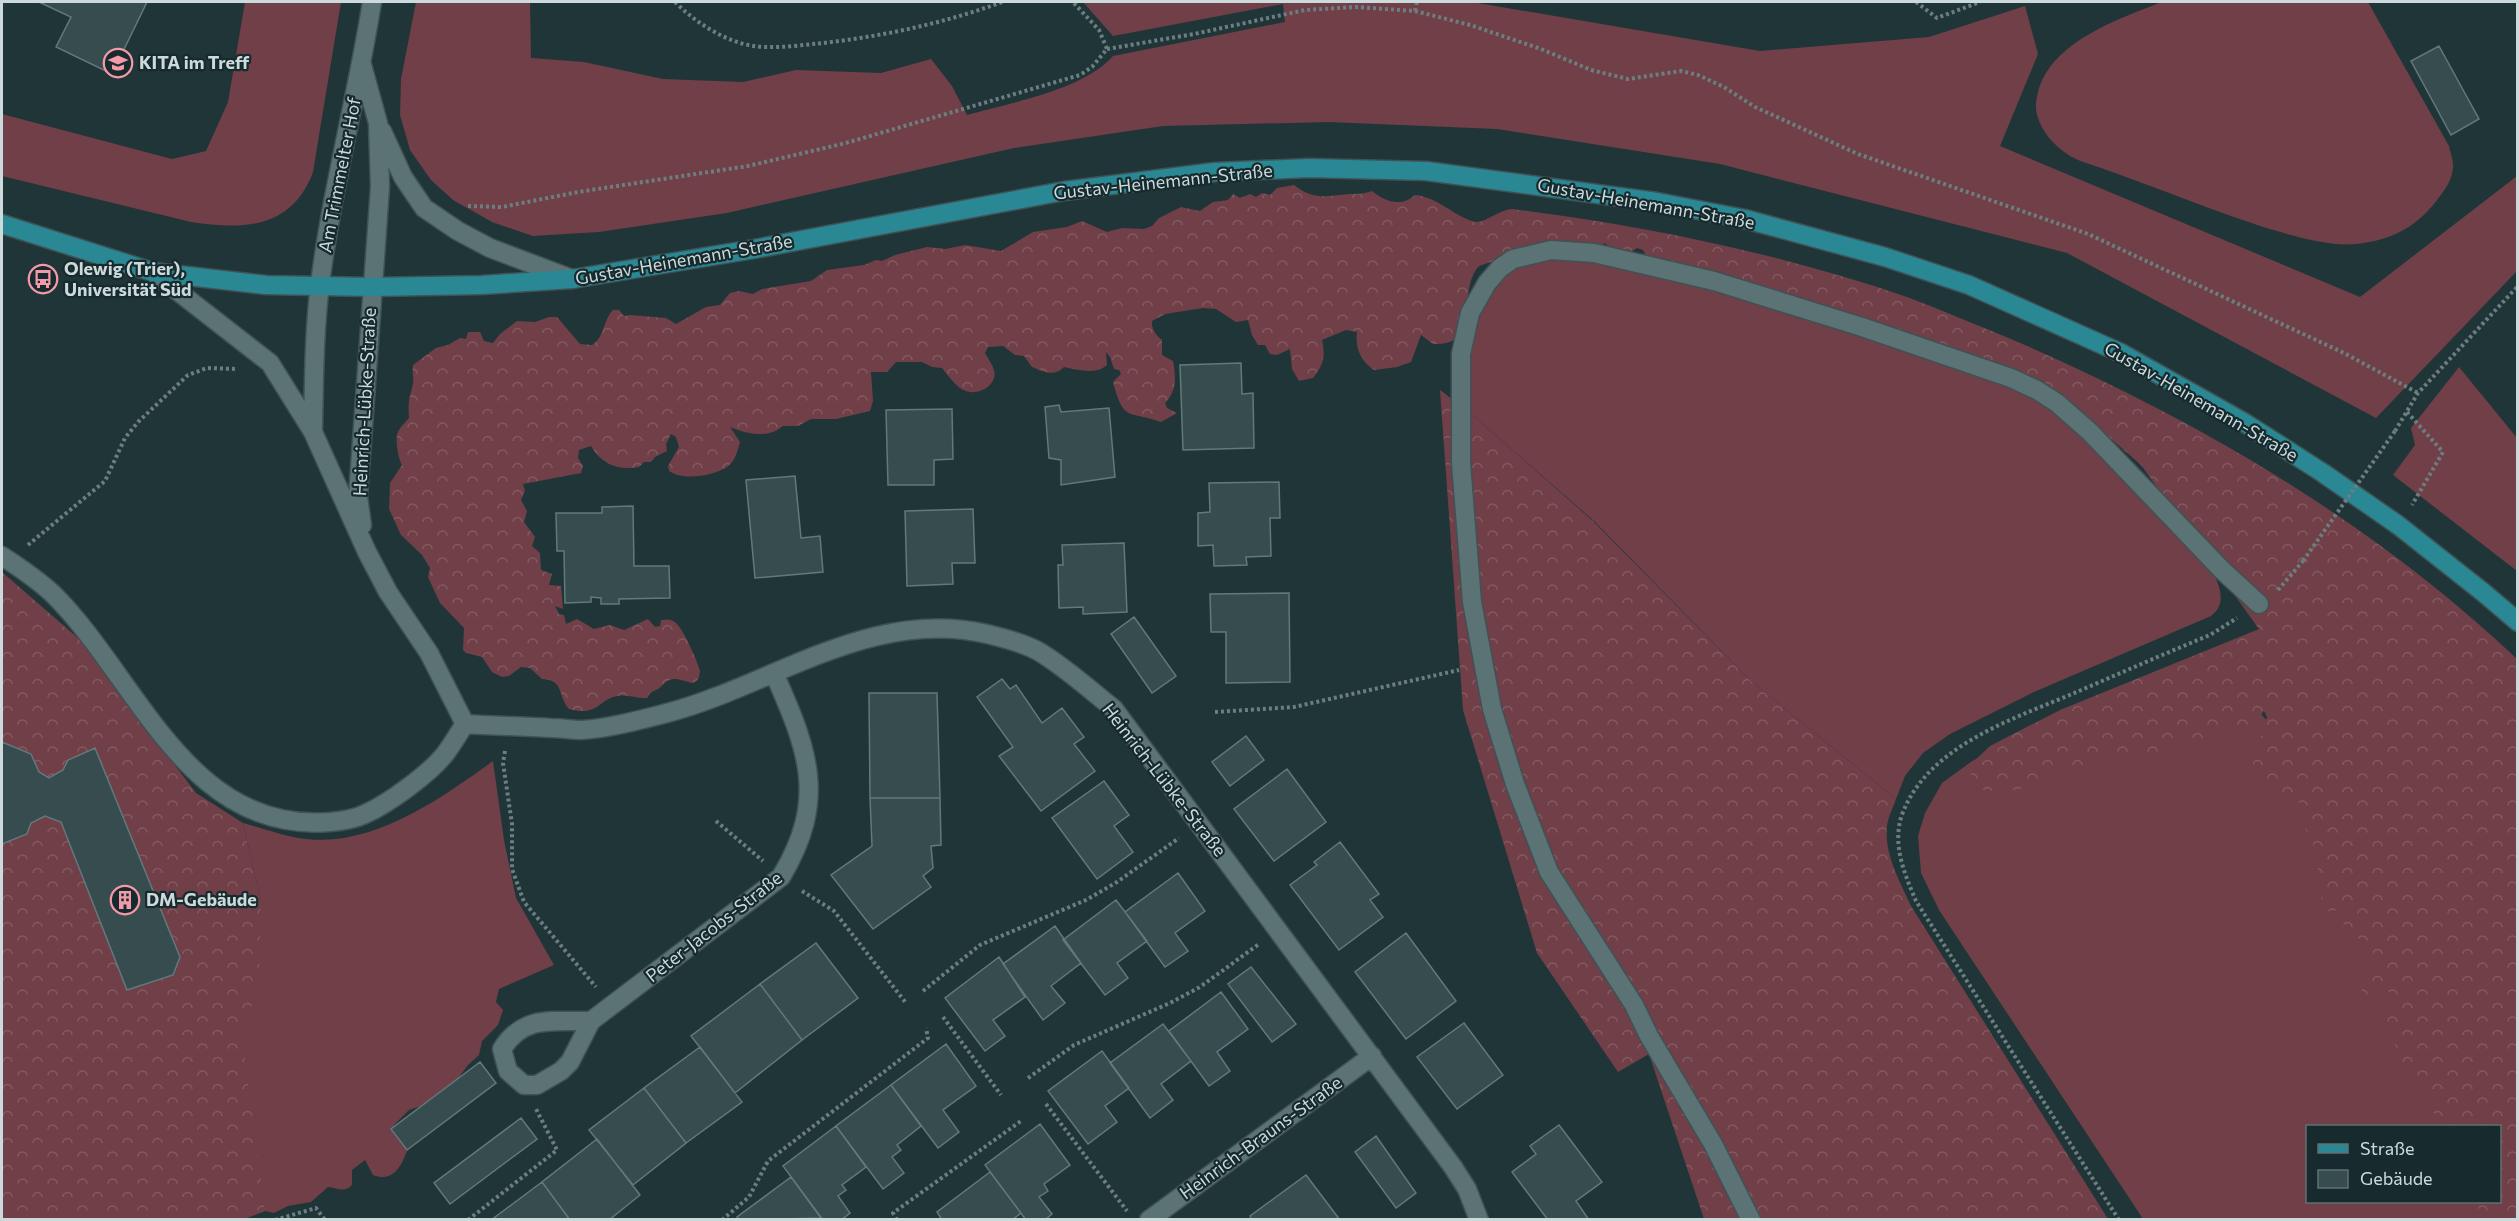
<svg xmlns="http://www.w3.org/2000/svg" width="2519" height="1221" font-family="Commissioner,sans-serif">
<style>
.grass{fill:#703f47}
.forest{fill:url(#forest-crowns)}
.building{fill:#374c4f;stroke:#62797c;stroke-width:1.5}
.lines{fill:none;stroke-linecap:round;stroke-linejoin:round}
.minor-casing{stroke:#3f5255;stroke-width:21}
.major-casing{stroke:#3f5255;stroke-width:21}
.path{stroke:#6d7e81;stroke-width:4;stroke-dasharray:3 3;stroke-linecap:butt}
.minor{stroke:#5c7376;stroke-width:18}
.major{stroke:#298893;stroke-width:18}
.path-bridge{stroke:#6d7e81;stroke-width:4;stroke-dasharray:3 3;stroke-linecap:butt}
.labels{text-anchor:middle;stroke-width:4.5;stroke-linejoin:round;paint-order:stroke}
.poi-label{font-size:18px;font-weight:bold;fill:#cddadc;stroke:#172b2e;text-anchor:start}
.street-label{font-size:18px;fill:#cddadc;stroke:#172b2e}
</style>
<defs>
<pattern id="forest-crowns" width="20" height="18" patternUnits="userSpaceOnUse" patternTransform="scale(1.5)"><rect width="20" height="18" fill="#703f47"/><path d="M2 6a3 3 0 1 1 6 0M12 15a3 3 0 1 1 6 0" fill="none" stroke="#835a61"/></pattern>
</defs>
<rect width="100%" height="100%" fill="#203538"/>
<path class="grass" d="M 245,2 L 341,2 L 313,172 C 292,229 243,230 191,222 L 2,176 L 2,114 L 172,159 L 206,151 L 228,102 Z
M 416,2 L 530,2 L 531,58 L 584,62 L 663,79 L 743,82 L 796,70 L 881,73 L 931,59 L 952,86 L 967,115 C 1010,103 1083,90 1113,56 L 1285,22 L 1283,4 L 1113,36 L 1083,2 L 1472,2 L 1760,51 L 1929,37 L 2025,6 L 2038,54 L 2000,146 L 2360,297 L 2517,176 L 2517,271 L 2376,418 L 2067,253 L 1720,164 L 1497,129 L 1329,122 L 1163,126 L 1014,148 L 727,213 L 599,232 L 533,236 L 492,222 L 453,200 L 431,180 L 410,150 L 400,115 L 401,79 Z
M 2162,2 L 2368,2 L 2449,146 C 2450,152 2454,161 2453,168 C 2452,179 2447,187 2440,196 C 2419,226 2393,240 2356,244 C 2313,249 2220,212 2177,196 C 2153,187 2129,178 2104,169 C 2094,165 2080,162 2070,156 C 2054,146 2042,132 2037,115 C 2035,106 2036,101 2038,92 C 2051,42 2118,19 2162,2 Z
M 1565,259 L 1609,261 L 1735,291 L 2028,393 L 2079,434 L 2214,574 C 2221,590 2226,604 2211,616 L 2034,692 L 1950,734 L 1923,753 L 1905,776 L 1896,799 L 1752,682 L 1594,521 L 1469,412 C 1469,368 1468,291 1515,269 C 1531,261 1548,260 1565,259 Z
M 2459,367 L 2517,438 L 2517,571 L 2393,475 L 2415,445 L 2411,428 Z
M 2213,656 L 2326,792 L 2489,1126 L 2308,1126 L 2308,1202 L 2500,1202 L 2517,1219 L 2143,1219 L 1939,910 L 1921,873 L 1918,836 L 1925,813 L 1942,783 L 1972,761 L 2050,722 Z
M 493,761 L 504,840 L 516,898 L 554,965 L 499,989 L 496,1002 L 503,1010 L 498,1025 L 482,1041 L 479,1055 L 468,1065 L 456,1081 L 424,1105 L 409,1110 L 393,1126 L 399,1129 L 409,1146 C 403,1161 396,1184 373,1175 L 365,1160 L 352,1170 L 352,1185 C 344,1193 338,1188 328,1187 L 311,1202 L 288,1206 L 274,1213 L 265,1211 L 244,1219 L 166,1219 L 261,901 L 243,823 C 263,828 285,837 306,839 C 373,847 442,798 493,761 Z"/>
<path class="forest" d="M 1294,185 C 1314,201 1327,196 1349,194 C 1358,194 1363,194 1372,191 C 1384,201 1401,208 1415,195 C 1437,197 1453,215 1472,221 C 1483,226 1497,210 1512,209 C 1646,226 1779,253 1907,297 C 1942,310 1976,325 2011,339 C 2195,418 2371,521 2517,659 L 2517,1219 L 2485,1219 L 2476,1205 L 2462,1202 L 2500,1202 L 2500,1126 L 2433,1126 C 2438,1118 2430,1109 2435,1097 L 2432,1089 C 2399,1077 2405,1052 2385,1030 L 2386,1016 C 2397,1010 2396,1000 2388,991 L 2368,997 L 2361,993 L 2364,980 L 2376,968 L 2377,962 L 2368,941 L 2348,936 L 2343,930 L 2345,916 L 2340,909 L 2331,912 L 2328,911 L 2322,901 L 2321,896 L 2323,892 L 2318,884 L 2317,871 C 2327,855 2298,831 2302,808 L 2294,795 L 2283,795 L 2265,783 L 2253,766 L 2253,751 L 2265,729 L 2264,724 L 2267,717 L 2264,711 L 2249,728 L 2241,731 L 2235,728 L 2210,732 L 2195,745 L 2183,745 L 2153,757 L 2134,753 L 2117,759 L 2102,759 L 2086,766 L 2063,769 L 2059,774 L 2043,777 L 2030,786 L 2016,790 L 1985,791 L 1975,784 L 1968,767 L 1990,746 L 2060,710 L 2259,629 L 2141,465 L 2061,395 L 2041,381 L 2019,371 L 1719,278 C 1696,279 1669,285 1647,276 L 1642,264 L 1646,256 L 1643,250 L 1637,248 L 1627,254 L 1612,250 L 1605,243 L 1584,261 L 1576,262 L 1571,257 L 1499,259 L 1479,266 C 1462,282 1471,333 1452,341 C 1446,344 1438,344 1433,344 L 1421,335 L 1411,362 L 1397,367 L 1374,370 C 1361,361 1355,349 1357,332 L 1346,330 L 1322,340 C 1326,357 1323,365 1313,378 L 1299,381 L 1292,369 L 1290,349 L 1277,355 L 1270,354 L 1265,345 L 1258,345 L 1252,335 L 1248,320 L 1236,322 L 1216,309 L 1203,308 L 1165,314 L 1152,321 C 1151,329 1156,335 1162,340 L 1162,355 L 1173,361 C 1176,377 1177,391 1165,403 L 1167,408 L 1177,413 L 1161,422 C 1128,410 1124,423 1113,382 L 1121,374 L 1119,370 L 1114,369 L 1110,357 L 1106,352 L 1107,365 C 1096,375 1078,370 1064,367 C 1054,377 1044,372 1032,367 L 1024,356 L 1015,355 L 1003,346 L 988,347 L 985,353 C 988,358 992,364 994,370 C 998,385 979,396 966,391 C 956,388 948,375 942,368 L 932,367 L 922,362 L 896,362 L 887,372 L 871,372 L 873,401 L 870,411 L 836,419 L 811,419 L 798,426 L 783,426 C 768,439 747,434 730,427 L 740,442 C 738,450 735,462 727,467 C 713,476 683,481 669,471 L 668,466 L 679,447 L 676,437 L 671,434 L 666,444 L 667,451 L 655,457 L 651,462 L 644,462 L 639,467 C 619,471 601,464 591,446 L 579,450 L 578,458 L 583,466 L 581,473 L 523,484 L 525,491 L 521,500 L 527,511 L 524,522 L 535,537 L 532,546 L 540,553 L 541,570 L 552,574 L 549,585 L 561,586 L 563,609 L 555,606 L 559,614 L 564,615 L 566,624 L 577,619 L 594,629 L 610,625 L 624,630 L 648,619 L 655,627 L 660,626 L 661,620 C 667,619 671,619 675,622 C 683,628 697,660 700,671 C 698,692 685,678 674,679 C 665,680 664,685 658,689 C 652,692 650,692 647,698 C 637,699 629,694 618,696 C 598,699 599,717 569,709 C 558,697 564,679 542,679 L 530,668 L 521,667 L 509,676 L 502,677 L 492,672 L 482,657 L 466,653 L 463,650 L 464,628 L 440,603 L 428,577 L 430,568 L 422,555 L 401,535 L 389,509 L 390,483 L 402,465 C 398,458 394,436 399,430 C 402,425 406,422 409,418 C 408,401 409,400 413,384 C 414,379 412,372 413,365 L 436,348 L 448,345 L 460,338 L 466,339 L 468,332 L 480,332 L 484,341 L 493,343 L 500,334 L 517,321 L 535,322 L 549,317 L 557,317 L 580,344 L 592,345 C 605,337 603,320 613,310 L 619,310 L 624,316 L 630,315 L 666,318 L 676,324 L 706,307 L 720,305 L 730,293 L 739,291 L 753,294 L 762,289 L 811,281 L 827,270 L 864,265 L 876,260 L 882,261 L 895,255 L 927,247 L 945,249 L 965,245 L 1001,251 L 1033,232 L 1067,227 L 1082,221 L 1107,232 L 1122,228 L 1144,229 L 1152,226 L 1159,218 L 1181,207 L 1200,211 L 1213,202 L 1228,200 L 1233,194 L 1240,198 L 1250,194 L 1256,197 L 1262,193 L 1270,195 L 1277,188 Z
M 1440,390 L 1469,412 L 1593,521 L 1752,682 L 1896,799 C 1893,808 1888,817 1887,826 C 1884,855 1900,881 1911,906 L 2108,1219 L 1704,1219 L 1649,1054 L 1618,1072 L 1537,953 L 1463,710 Z
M 2,572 L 79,639 L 196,793 L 243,823 L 261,901 L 259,983 L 242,1036 L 265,1211 L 241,1220 L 2,1219 Z"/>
<path class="building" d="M 39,2 L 147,2 L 112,74 L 56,47 L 71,17 Z
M 2439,46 L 2479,119 L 2451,135 L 2411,61 Z
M 1241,363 L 1242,394 L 1253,393 L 1254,448 L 1183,450 L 1180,365 Z
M 1059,405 L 1061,412 L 1109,408 L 1115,477 L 1061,485 L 1061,460 L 1049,458 L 1045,407 Z
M 952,409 L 953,459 L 934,460 L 934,485 L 888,485 L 886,410 Z
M 795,476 L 801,538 L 820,536 L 823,572 L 755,578 L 746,480 Z
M 1279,482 L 1280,518 L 1270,518 L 1271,556 L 1246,557 L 1247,565 L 1214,566 L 1213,545 L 1198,546 L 1198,513 L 1210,512 L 1209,483 Z
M 633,506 L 634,566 L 669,566 L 670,598 L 619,599 L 619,604 L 601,604 L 601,598 L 591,597 L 591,602 L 565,603 L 564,551 L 557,551 L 556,513 L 602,513 L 602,507 Z
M 973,509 L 975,563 L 952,563 L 953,584 L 907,586 L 905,511 Z
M 1124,543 L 1127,612 L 1083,614 L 1083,607 L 1059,608 L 1058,565 L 1063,565 L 1062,545 Z
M 1289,593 L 1290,682 L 1226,683 L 1226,632 L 1211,632 L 1210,594 Z
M 1134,617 L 1176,676 L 1152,693 L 1111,634 Z
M 1002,679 L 1010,689 L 1016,685 L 1042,723 L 1062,708 L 1084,737 L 1074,744 L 1095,771 L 1041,811 L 999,756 L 1013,747 L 977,697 Z
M 869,693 L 937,693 L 940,798 L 870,798 Z
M 1246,736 L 1264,760 L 1230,786 L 1212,762 Z
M 2,742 L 31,754 L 39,772 L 49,778 L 63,770 L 68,760 L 95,748 L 180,957 L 173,975 L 127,990 L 61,822 L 45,816 L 31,823 L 27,834 L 2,844 Z
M 1287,769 L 1326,822 L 1274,861 L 1234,809 Z
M 1104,781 L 1129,815 L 1114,826 L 1133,852 L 1097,879 L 1052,818 Z
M 870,798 L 940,798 L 941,845 L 931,846 L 933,868 L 923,876 L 931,887 L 873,929 L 831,875 L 872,846 Z
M 1340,842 L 1379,894 L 1370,900 L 1383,917 L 1339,950 L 1290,885 L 1317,865 L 1314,862 Z
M 1178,873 L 1205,911 L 1175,933 L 1188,951 L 1165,967 L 1125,912 Z
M 1116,900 L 1147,941 L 1117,963 L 1128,978 L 1105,995 L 1063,940 Z
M 1055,926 L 1081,963 L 1051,986 L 1065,1003 L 1043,1020 L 1003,964 Z
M 1406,933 L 1456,1001 L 1406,1039 L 1355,972 Z
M 816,943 L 858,998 L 802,1040 L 760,984 Z
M 999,957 L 1025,997 L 993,1020 L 1005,1036 L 985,1051 L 945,998 Z
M 1251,967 L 1296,1024 L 1272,1042 L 1228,984 Z
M 760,984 L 802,1040 L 735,1093 L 691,1036 Z
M 1221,992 L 1248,1029 L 1217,1052 L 1230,1071 L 1209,1086 L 1169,1031 Z
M 1464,1023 L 1503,1075 L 1457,1109 L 1417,1057 Z
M 1163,1024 L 1191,1061 L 1161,1084 L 1173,1100 L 1150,1118 L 1110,1063 Z
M 946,1044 L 976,1086 L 943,1110 L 959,1132 L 938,1148 L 891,1085 Z
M 700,1047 L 742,1102 L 686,1143 L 644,1088 Z
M 1102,1051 L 1129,1088 L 1105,1106 L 1117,1122 L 1088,1144 L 1048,1091 Z
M 480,1062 L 496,1083 L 407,1150 L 391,1129 Z
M 891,1085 L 921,1126 L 897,1145 L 901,1150 L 892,1157 L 904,1173 L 883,1189 L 836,1126 Z
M 644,1088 L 686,1143 L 633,1185 L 589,1130 Z
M 521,1118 L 537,1139 L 450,1204 L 434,1183 Z
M 1040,1124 L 1070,1165 L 1044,1184 L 1048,1191 L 1039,1197 L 1052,1214 L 1045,1220 L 1026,1220 L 985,1165 Z
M 1559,1125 L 1602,1182 L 1576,1201 L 1589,1220 L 1548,1220 L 1512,1172 L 1536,1154 L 1530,1146 Z
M 836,1126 L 866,1167 L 842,1185 L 846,1190 L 838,1196 L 850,1213 L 841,1220 L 823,1220 L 783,1166 Z
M 1376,1136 L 1416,1193 L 1396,1208 L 1355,1152 Z
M 597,1139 L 640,1195 L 609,1220 L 570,1220 L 542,1182 Z
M 990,1172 L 1021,1213 L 1012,1220 L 942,1220 L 937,1212 Z
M 1306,1175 L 1340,1220 L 1252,1220 L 1250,1216 Z
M 791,1177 L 821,1218 L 739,1220 L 737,1217 Z
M 542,1182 L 570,1220 L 491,1220 Z"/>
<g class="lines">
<g class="minor-casing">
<path id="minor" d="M 362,65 L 378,123 L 380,187 L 358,497 L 362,525
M 382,131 L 403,177 L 424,208 L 458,231 L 490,248 L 572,279
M 153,272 L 270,363 L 313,432 L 367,552 L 388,592 L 429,653 L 465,724
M 313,430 C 314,382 314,332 320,284 C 332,189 357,96 372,2
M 2,556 C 19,567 38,580 53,594 C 137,677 187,834 330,822 C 341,821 355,819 365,814 C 388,804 429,774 445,754 C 452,745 458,734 465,724
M 465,724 C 493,726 522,726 551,728 C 561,728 572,730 582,730 C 610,728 640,720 667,713 C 773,685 871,607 987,634 C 1004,638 1023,643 1038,651 C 1065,667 1089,689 1114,709 L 1453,1167 L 1467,1189 L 1479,1220
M 591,1021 C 554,1022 524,1014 502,1049 L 508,1071 L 524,1085 L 537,1085 L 561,1071 L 570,1062 L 591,1021 L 781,877 C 828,799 808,750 774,673
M 1149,1220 L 1372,1056
M 1751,1220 L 1713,1144 L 1649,1036 L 1634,1005 L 1549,872 L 1515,784 L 1492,709 L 1472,602 L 1461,463 L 1461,354 L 1470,313 L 1487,283 L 1500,268 L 1513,259 L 1551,250 L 1594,253 L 1714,281 L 1862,327 L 2011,378 L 2037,390 L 2057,403 L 2090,432 L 2222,570 L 2259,604"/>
</g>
<g class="major-casing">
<path id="major" d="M 2,224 L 153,272 L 266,285 L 372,287 L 482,285 L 572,279 L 754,249 L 1064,191 L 1215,172 L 1309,168 L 1426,171 L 1657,202 L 1745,219 L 1885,257 L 1969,285 L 2121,353 L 2245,423 L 2323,473 L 2398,525 L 2484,593 L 2518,622"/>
</g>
<path class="path" d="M 675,2 C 695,22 725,42 754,46 C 777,49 801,45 823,43 C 884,36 945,23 1002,2
M 1916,2 L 1937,18 L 1980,2
M 1415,11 L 1417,2
M 1107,49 L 1194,34 L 1305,10 L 1356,7 L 1415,11 L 1470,25 L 1541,49 L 1591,70 L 1628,79 L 1681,71 L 1698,75 L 1724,87 L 1755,107 L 1858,154 L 2088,234 L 2344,353 L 2418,393
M 468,206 L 502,207 L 578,192 L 748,166 L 846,143 L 1080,75 L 1092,67 L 1107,49 L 1099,30 L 1073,2
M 2407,412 L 2443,452 L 2412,505
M 2395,431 L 2418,393 L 2518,286
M 28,545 L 105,481 L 125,438 L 138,422 L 188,375 L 207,368 L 236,369
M 2278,590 L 2303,561
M 1215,712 L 1294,707 L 1459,670
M 505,751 L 503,763 L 512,824 L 512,869 L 524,902 L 596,987
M 716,821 L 763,861
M 802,891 L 834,911 L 906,1003
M 923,991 L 980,945 L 1086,900 L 1117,882 L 1179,838
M 943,1017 L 1001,1095
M 1028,1078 L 1074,1045 L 1170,1003 L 1200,987 L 1259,944
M 1046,1104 L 1127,1211
M 275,1220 L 316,1208 L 325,1220
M 468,1220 L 557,1150 L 536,1109
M 722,1220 L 749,1197 L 768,1161 L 928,1038 L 926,1028
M 897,1220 L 893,1213 L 1021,1121
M 2119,1220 L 1916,901 C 1904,873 1891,842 1903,812 C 1931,743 2017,718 2079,691 C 2123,672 2166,653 2210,635 L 2237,618"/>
<use href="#minor" class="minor"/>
<use href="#major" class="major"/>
<path class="path-bridge" d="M 2303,561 L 2395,431"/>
</g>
<defs>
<g id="school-ring" transform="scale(1.5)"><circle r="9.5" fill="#172b2e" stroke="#f39aa8" stroke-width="1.5"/><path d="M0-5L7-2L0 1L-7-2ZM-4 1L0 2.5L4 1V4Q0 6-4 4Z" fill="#f39aa8"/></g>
<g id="bus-ring" transform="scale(1.5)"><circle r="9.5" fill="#172b2e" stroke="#f39aa8" stroke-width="1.5"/><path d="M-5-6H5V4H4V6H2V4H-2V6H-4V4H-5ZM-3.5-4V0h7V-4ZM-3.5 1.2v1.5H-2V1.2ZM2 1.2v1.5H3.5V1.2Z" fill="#f39aa8"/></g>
<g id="building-ring" transform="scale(1.5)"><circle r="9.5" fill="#172b2e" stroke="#f39aa8" stroke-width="1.5"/><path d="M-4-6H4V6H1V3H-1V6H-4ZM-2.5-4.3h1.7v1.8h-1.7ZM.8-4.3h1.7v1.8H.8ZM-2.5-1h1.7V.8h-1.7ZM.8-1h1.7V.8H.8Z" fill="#f39aa8"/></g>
</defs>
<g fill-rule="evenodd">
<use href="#school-ring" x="118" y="63"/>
<use href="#bus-ring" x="43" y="279"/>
<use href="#building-ring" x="125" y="900"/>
</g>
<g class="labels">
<g class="poi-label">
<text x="139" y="69">KITA im Treff</text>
<text x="64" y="275">Olewig (Trier),<tspan x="64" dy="21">Universität Süd</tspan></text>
<text x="146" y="906">DM-Gebäude</text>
</g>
<g class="street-label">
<text transform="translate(340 175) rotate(-79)" y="6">Am Trimmelter Hof</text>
<text transform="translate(1163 182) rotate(-6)" y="6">Gustav-Heinemann-Straße</text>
<text transform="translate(1646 204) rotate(10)" y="6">Gustav-Heinemann-Straße</text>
<text transform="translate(684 260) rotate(-10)" y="6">Gustav-Heinemann-Straße</text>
<text transform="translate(365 402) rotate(-87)" y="6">Heinrich-Lübke-Straße</text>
<text transform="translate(2201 402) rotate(30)" y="6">Gustav-Heinemann-Straße</text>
<text transform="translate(1164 780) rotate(52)" y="6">Heinrich-Lübke-Straße</text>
<text transform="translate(714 927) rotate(-38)" y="6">Peter-Jacobs-Straße</text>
<text transform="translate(1261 1138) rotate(-36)" y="6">Heinrich-Brauns-Straße</text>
</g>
</g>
<rect width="2519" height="1221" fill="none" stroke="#cddadc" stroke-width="6"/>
<rect x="2306" y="1125" width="195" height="78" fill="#172b2e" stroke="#607174" stroke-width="1.5"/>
<rect x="2318" y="1144" width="30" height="9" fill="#298893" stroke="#607174" stroke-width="1.5"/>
<text x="2360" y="1155" font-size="18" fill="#cddadc">Straße</text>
<rect x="2318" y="1170" width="30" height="18" fill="#374c4f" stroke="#607174" stroke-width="1.5"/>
<text x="2360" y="1185" font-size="18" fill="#cddadc">Gebäude</text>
</svg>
